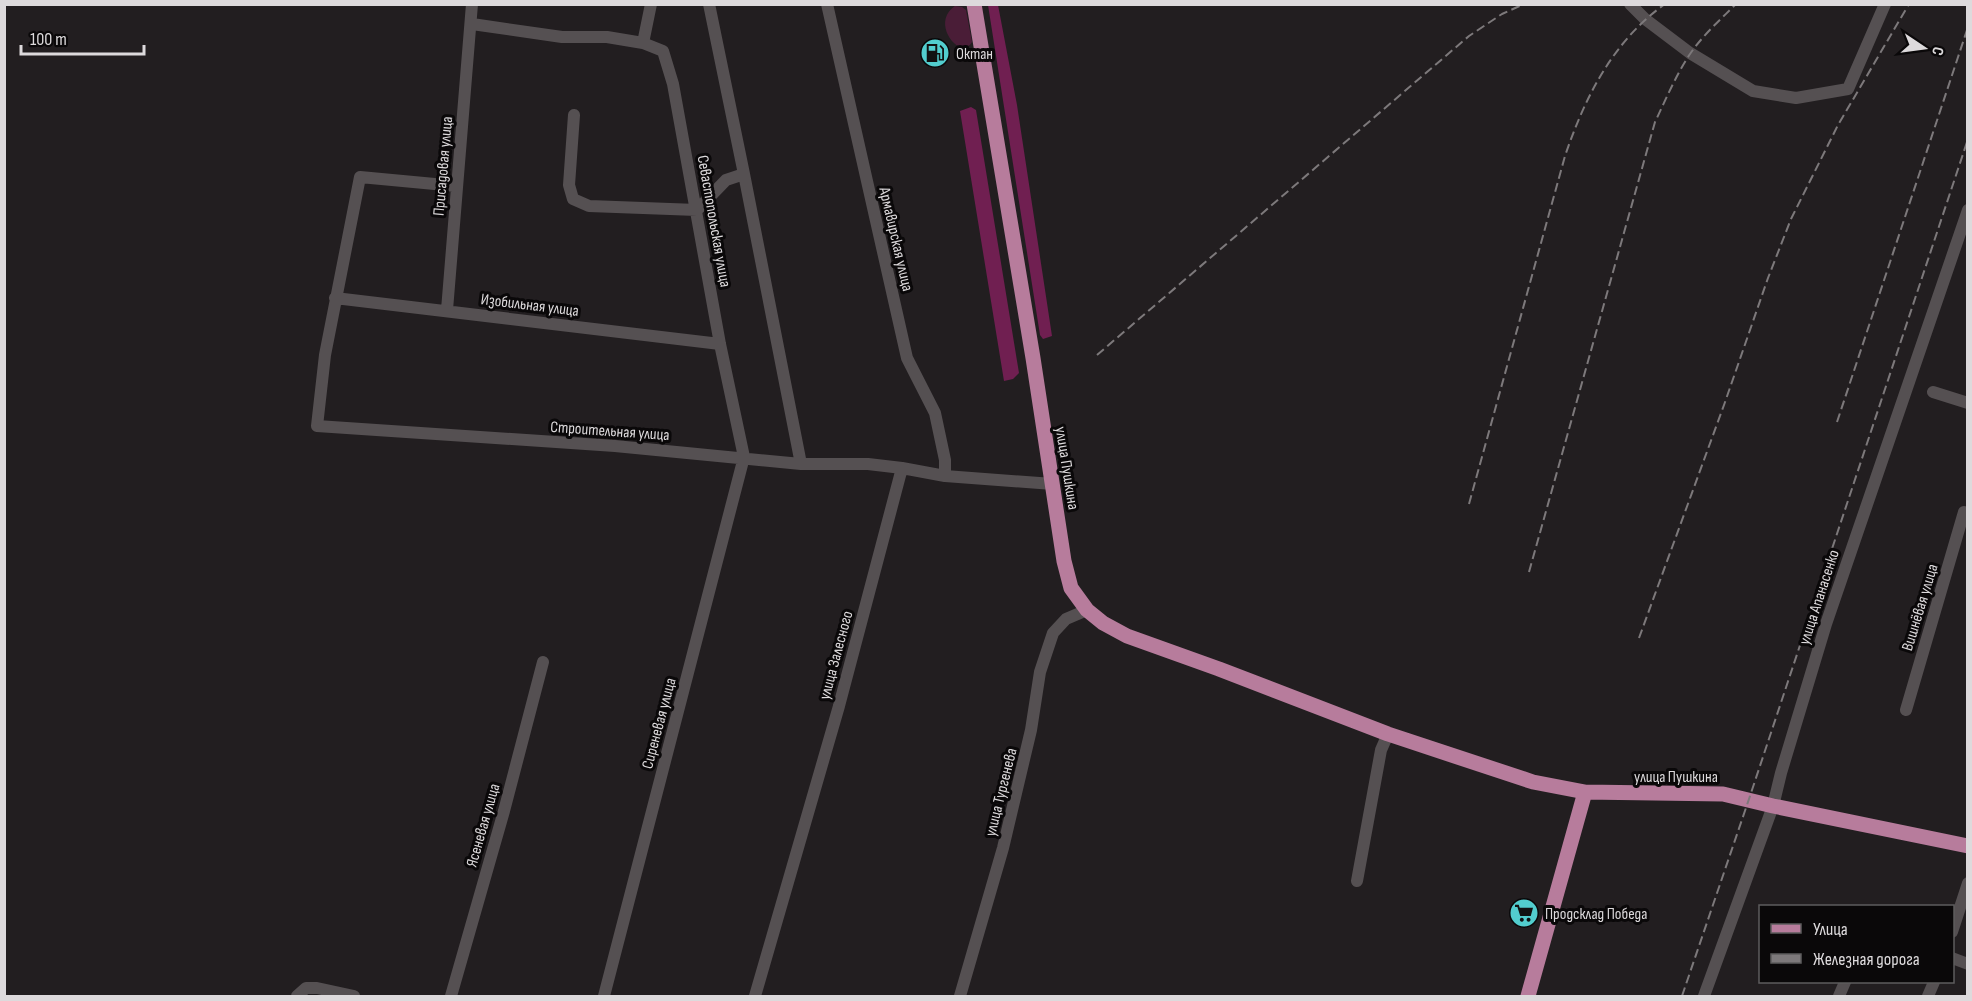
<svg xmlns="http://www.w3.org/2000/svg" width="1972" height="1001" font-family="'Sofia Sans Condensed',sans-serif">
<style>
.green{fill:#4a1d37}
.forest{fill:#701f51}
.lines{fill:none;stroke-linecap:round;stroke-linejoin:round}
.minor{stroke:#555052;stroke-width:12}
.major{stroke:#b77c9c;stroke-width:15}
.rail{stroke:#7d797b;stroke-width:2;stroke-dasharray:9 4.5;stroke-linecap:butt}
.labels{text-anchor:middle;stroke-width:6;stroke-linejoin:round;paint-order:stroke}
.poi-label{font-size:16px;fill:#dddadc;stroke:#0a0809;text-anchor:start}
.street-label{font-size:16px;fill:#dddadc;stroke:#0a0809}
</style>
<rect width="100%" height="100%" fill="#221e20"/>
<path class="green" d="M 955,6 L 962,7 L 966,10 L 972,42 C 961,62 929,23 955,6 Z"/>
<path class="forest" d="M 988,5 L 998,5 L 1017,105 L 1052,336 L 1043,339 L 1040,335 Z
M 971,107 L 976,110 L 1019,373 L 1013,379 L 1004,381 L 960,111 Z"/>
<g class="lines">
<path class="minor" d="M 709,4 L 744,174 L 801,464
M 827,4 L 907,358 L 935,413 L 945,460 L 945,476
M 1630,4 L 1645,19 L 1690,53 L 1753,91 L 1796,98 L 1848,89 L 1885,4
M 472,24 L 562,37 L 607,37 L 643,43
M 574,115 L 569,185 L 573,199 L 589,206 L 697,210 L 726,180 L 744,174
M 456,186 L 360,177 L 325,355 L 317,426 L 615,446 L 801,464 L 868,464 L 902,468
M 335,298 L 720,344
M 447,310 L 472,4
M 1933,392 L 1968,403
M 1906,710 L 1964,512 L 1968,513
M 1357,881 L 1381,750 L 1388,734
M 1952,932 L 1968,883
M 1952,958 L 1968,964
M 297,996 L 306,988 L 317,988 L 354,996
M 451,996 L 504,811 L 543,662
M 604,996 L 744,457 L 720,344 L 673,84 L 663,51 L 643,43 L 651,4
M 755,996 L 839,706 L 902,468 L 945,476 L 1053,484
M 960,996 L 1003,848 L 1031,730 L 1040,672 L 1053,633 L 1066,619 L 1087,610
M 1704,996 L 1773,806 L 1781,773 L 1826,624 L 1968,210
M 1839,996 L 1845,982
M 1928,996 L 1934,982"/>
<path class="major" d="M 974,4 L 1033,358 L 1064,561 L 1071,588 L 1087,610 L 1103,623 L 1127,636 L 1219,669 L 1388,734 L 1533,782 L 1585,792 L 1723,794 L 1773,806 L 1968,846
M 1528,996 L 1585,792"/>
<path class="rail" d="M 1097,355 L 1469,36 L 1502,14 L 1524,4
M 1837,422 L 1968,27
M 1469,504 L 1565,156 C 1585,97 1613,41 1665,4
M 1529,572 L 1655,122 C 1666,99 1676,75 1690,54 C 1703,35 1720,20 1736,4
M 1639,638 L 1724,405 L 1768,278 L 1791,219 L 1838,125 L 1909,4
M 1682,996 L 1749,799 L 1968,139"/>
</g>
<defs>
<g id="fuel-disc" transform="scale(1.5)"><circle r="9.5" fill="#52cdce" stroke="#0a0809"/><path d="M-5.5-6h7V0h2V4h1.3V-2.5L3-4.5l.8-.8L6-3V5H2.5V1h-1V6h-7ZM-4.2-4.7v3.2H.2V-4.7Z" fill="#111"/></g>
<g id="supermarket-disc" transform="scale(1.5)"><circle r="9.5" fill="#52cdce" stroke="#0a0809"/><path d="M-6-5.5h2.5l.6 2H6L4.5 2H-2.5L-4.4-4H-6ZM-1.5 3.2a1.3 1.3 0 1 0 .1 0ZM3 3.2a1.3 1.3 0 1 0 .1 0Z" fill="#111"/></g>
</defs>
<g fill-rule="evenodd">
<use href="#fuel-disc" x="935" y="53"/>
<use href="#supermarket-disc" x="1524" y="913"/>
</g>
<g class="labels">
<g class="poi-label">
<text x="956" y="59">Октан</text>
<text x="1545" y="919">Продсклад Победа</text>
</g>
<g class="street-label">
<text transform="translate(442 166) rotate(-85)" y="6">Присадовая улица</text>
<text transform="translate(715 221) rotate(80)" y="6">Севастопольская улица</text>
<text transform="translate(897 239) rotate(77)" y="6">Армавирская улица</text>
<text transform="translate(530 304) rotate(7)" y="6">Изобильная улица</text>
<text transform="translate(610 430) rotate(4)" y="6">Строительная улица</text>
<text transform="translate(1068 468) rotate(81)" y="6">улица Пушкина</text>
<text transform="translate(1818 597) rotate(-72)" y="6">улица Апанасенко</text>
<text transform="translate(1919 607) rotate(-73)" y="6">Вишнёвая улица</text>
<text transform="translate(835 655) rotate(-75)" y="6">улица Залесного</text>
<text transform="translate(658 723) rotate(-75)" y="6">Сиреневая улица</text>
<text x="1676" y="782">улица Пушкина</text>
<text transform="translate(1000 792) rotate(-76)" y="6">улица Тургенева</text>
<text transform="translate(482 825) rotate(-74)" y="6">Ясеневая улица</text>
</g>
</g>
<rect width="1972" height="1001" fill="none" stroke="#dddadc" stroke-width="12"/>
<rect x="1759" y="905" width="195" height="78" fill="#0a0809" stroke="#5e5c5d" stroke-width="1.5"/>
<rect x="1771" y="924" width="30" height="9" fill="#b77c9c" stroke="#5e5c5d" stroke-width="1.5"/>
<text x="1813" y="935" font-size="18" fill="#dddadc">Улица</text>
<rect x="1771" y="954" width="30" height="9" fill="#7d797b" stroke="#5e5c5d" stroke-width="1.5"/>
<text x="1813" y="965" font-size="18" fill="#dddadc">Железная дорога</text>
<g transform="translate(1924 48) rotate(103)" stroke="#0a0809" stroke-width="4.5" paint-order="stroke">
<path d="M0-4.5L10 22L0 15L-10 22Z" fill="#dddadc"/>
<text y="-9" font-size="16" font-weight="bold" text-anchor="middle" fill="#dddadc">С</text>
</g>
<path d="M21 45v9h123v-9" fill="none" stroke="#dddadc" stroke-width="3"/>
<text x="30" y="45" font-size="18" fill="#dddadc" stroke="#0a0809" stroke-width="4.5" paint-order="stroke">100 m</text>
</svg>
